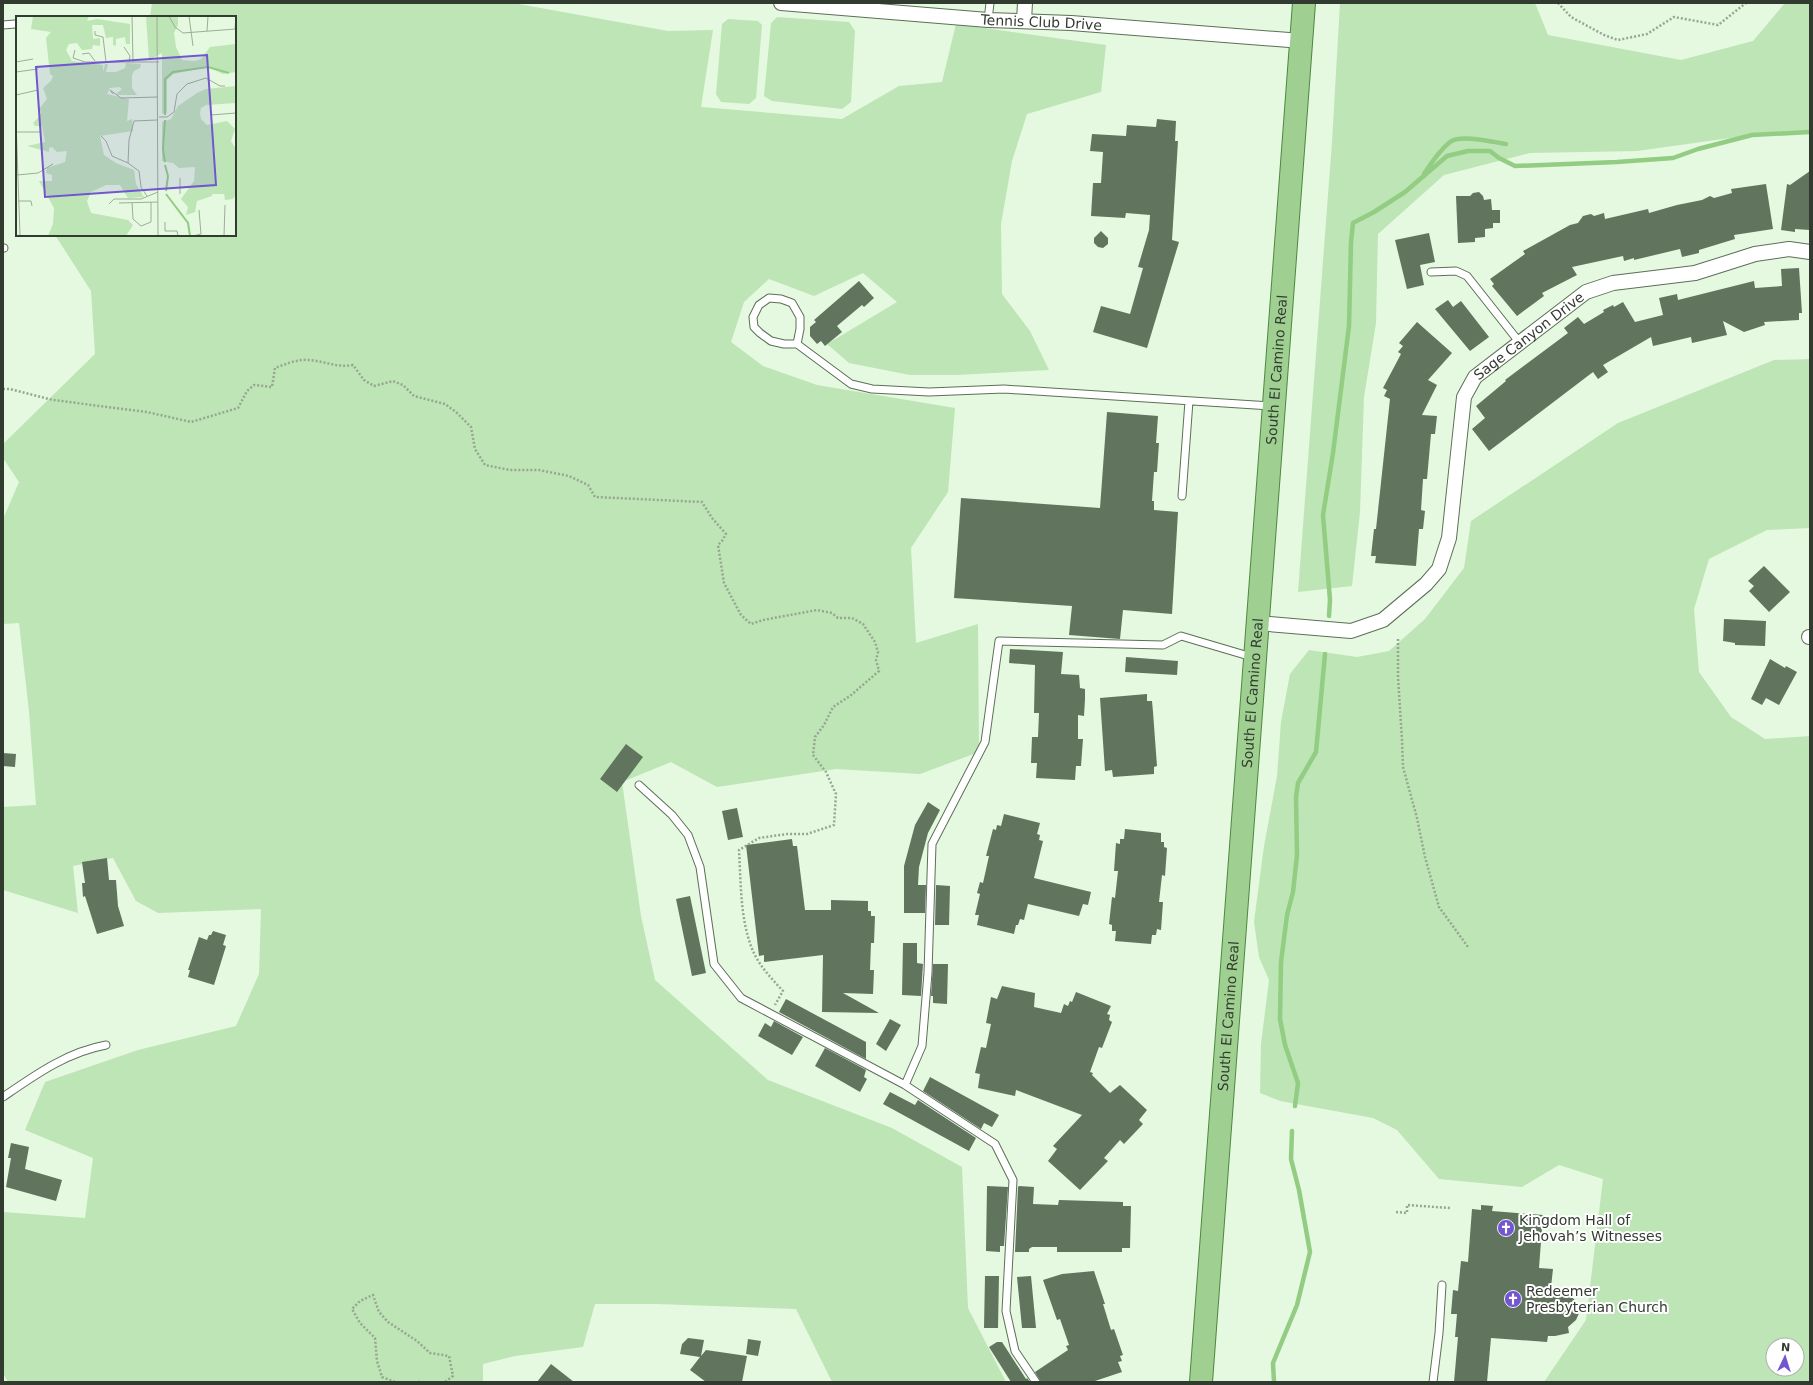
<svg xmlns="http://www.w3.org/2000/svg" width="1813" height="1385" font-family="'DejaVu Sans',sans-serif">
<style>
.green{fill:#bee5b5;fill-rule:evenodd}
.lines{fill:none;stroke-linecap:round;stroke-linejoin:round}
.stream{stroke:#92cd83;stroke-width:4.5}
.building{fill:#61745d}
.service-casing{stroke:#5c6f58;stroke-width:9}
.minor-casing{stroke:#5c6f58;stroke-width:16}
.primary-casing{stroke:#4f8740;stroke-width:24}
.path{stroke:#96a693;stroke-width:2.5;stroke-dasharray:2 2;stroke-linecap:butt}
.service{stroke:#fff;stroke-width:7}
.minor{stroke:#fff;stroke-width:14}
.primary{stroke:#9fd092;stroke-width:22}
.labels{text-anchor:middle;stroke-width:4;stroke-linejoin:round;paint-order:stroke}
.street-label{font-size:14px;fill:#323b30;stroke:#fff}
.poi-label{font-size:14px;fill:#323b30;stroke:#fff;text-anchor:start}
.inset-river{fill:none;stroke:#92cd83;stroke-width:2}
.inset-road{fill:none;stroke:#9dad99;stroke-width:1}
.view{fill:#7156d0;fill-opacity:0.15;stroke:#7156d0;stroke-width:2}
.inset-edge{fill:none;stroke:#323b30;stroke-width:2}
</style>
<rect width="100%" height="100%" fill="#e4f9df"/>
<path class="green" d="M 152,3 L 513,3 L 668,31 L 713,30 L 701,107 L 842,119 L 899,86 L 942,82 L 956,24 L 1106,45 L 1101,92 L 1027,114 L 1012,161 L 1001,224 L 1002,294 L 1030,331 L 1049,370 L 956,375 L 910,375 L 849,363 L 827,344 L 897,302 L 863,273 L 814,296 L 769,279 L 744,302 L 731,342 L 763,366 L 817,385 L 955,408 L 948,492 L 911,548 L 916,643 L 978,624 L 979,752 L 920,774 L 836,769 L 717,787 L 671,762 L 622,782 L 641,916 L 655,980 L 768,1080 L 892,1128 L 962,1167 L 968,1308 L 1006,1382 L 832,1382 L 796,1309 L 657,1304 L 595,1304 L 583,1347 L 515,1356 L 483,1364 L 483,1382 L 8,1382 L 3,1373 L 3,1212 L 85,1218 L 93,1158 L 25,1130 L 45,1082 L 138,1050 L 236,1026 L 259,974 L 261,909 L 158,913 L 136,901 L 113,858 L 73,866 L 78,913 L 3,890 L 3,807 L 36,805 L 29,712 L 19,623 L 3,624 L 3,519 L 19,482 L 3,458 L 3,444 L 95,354 L 91,291 L 55,235 L 235,235 L 235,17 L 150,17 Z
M 1340,3 L 1535,3 L 1548,35 L 1681,60 L 1753,41 L 1785,3 L 1810,3 L 1810,132 L 1752,135 L 1637,151 L 1530,153 L 1444,175 L 1378,234 L 1376,323 L 1364,397 L 1360,512 L 1352,586 L 1298,592 L 1332,142 Z
M 777,17 L 849,22 L 855,31 L 851,102 L 842,109 L 772,101 L 764,96 L 771,23 Z
M 728,19 L 758,21 L 762,25 L 756,98 L 749,104 L 721,102 L 716,94 L 722,24 Z
M 1810,359 L 1810,528 L 1767,530 L 1709,559 L 1694,609 L 1699,672 L 1731,717 L 1765,739 L 1810,736 L 1810,1382 L 1544,1382 L 1586,1320 L 1603,1179 L 1559,1165 L 1522,1187 L 1439,1179 L 1397,1130 L 1373,1118 L 1280,1101 L 1260,1093 L 1261,1044 L 1269,980 L 1259,957 L 1254,922 L 1264,846 L 1277,776 L 1281,722 L 1290,674 L 1309,650 L 1357,657 L 1389,651 L 1425,619 L 1464,568 L 1471,521 L 1618,423 L 1774,360 ZM 1773,1345 L 1797,1345 L 1797,1369 L 1773,1369 Z"/>
<g class="lines">
<path class="stream" d="M 1424,174 C 1431,163 1440,150 1450,142 C 1460,134 1493,142 1506,144
M 1329,616 L 1330,600 L 1323,515 L 1333,453 L 1349,326 L 1351,242 L 1353,223 L 1374,212 L 1405,192 L 1447,156 L 1468,151 L 1490,151 L 1499,158 L 1515,166 L 1617,162 L 1673,158 L 1698,149 L 1752,135 L 1810,132
M 1295,1106 L 1298,1083 L 1285,1045 L 1280,1019 L 1281,962 L 1287,915 L 1293,892 L 1297,855 L 1296,797 L 1298,783 L 1316,752 L 1325,654
M 1274,1382 L 1273,1363 L 1297,1305 L 1310,1252 L 1299,1190 L 1291,1159 L 1292,1131"/>
</g>
<path class="building" d="M 1157,119 L 1176,121 L 1175,141 L 1178,141 L 1172,240 L 1179,242 L 1147,348 L 1093,332 L 1101,306 L 1130,314 L 1143,268 L 1138,267 L 1149,230 L 1150,215 L 1126,213 L 1125,218 L 1091,216 L 1093,183 L 1101,183 L 1103,152 L 1090,151 L 1092,134 L 1126,136 L 1127,125 L 1156,127 Z
M 1810,171 L 1810,230 L 1795,229 L 1795,232 L 1781,230 L 1787,184 L 1790,185 Z
M 1766,184 L 1773,229 L 1734,235 L 1735,239 L 1699,250 L 1699,253 L 1682,257 L 1680,249 L 1634,260 L 1634,258 L 1624,261 L 1623,256 L 1572,267 L 1577,275 L 1542,293 L 1544,296 L 1517,316 L 1492,286 L 1494,284 L 1490,279 L 1525,254 L 1523,251 L 1570,225 L 1578,223 L 1583,216 L 1591,214 L 1594,216 L 1604,213 L 1605,219 L 1648,209 L 1649,213 L 1677,205 L 1702,200 L 1710,196 L 1714,198 L 1732,193 L 1731,189 Z
M 1479,192 L 1483,196 L 1484,200 L 1491,199 L 1492,210 L 1500,210 L 1500,223 L 1493,223 L 1493,228 L 1485,229 L 1485,237 L 1475,238 L 1475,242 L 1458,243 L 1456,196 L 1470,196 L 1473,193 Z
M 1101,231 L 1108,238 L 1108,244 L 1103,248 L 1098,247 L 1094,243 L 1094,238 Z
M 1429,233 L 1435,262 L 1420,265 L 1424,285 L 1407,289 L 1395,240 Z
M 1799,268 L 1802,313 L 1799,313 L 1799,320 L 1764,322 L 1765,325 L 1744,332 L 1723,321 L 1727,335 L 1692,343 L 1691,337 L 1653,346 L 1651,337 L 1603,365 L 1608,372 L 1598,379 L 1593,372 L 1489,451 L 1472,429 L 1485,418 L 1476,406 L 1506,381 L 1505,380 L 1568,333 L 1564,328 L 1578,317 L 1584,324 L 1604,312 L 1603,310 L 1613,305 L 1614,307 L 1623,302 L 1635,322 L 1663,315 L 1659,298 L 1677,294 L 1678,300 L 1754,281 L 1755,288 L 1782,286 L 1781,269 Z
M 859,281 L 874,298 L 864,307 L 862,305 L 837,326 L 842,332 L 825,346 L 821,341 L 817,344 L 810,336 L 810,327 L 816,322 L 814,320 Z
M 1448,300 L 1453,307 L 1461,301 L 1489,337 L 1470,351 L 1435,309 Z
M 1417,322 L 1452,353 L 1428,380 L 1437,385 L 1422,415 L 1437,416 L 1435,434 L 1431,434 L 1427,479 L 1423,479 L 1421,510 L 1425,511 L 1423,529 L 1419,529 L 1416,566 L 1375,563 L 1376,556 L 1371,556 L 1374,529 L 1376,529 L 1390,399 L 1384,396 L 1387,390 L 1383,388 L 1401,354 L 1398,352 L 1403,346 L 1399,343 Z
M 1107,412 L 1158,416 L 1156,443 L 1159,443 L 1157,472 L 1154,472 L 1152,501 L 1154,501 L 1154,510 L 1178,512 L 1172,614 L 1123,610 L 1120,639 L 1069,635 L 1072,606 L 954,598 L 961,498 L 1100,508 Z
M 1764,566 L 1790,592 L 1769,612 L 1749,591 L 1754,586 L 1748,581 Z
M 1724,619 L 1766,621 L 1765,646 L 1735,645 L 1735,643 L 1723,641 Z
M 1010,649 L 1063,652 L 1061,674 L 1079,675 L 1080,688 L 1085,689 L 1085,699 L 1084,716 L 1078,715 L 1078,739 L 1083,739 L 1081,766 L 1076,766 L 1075,780 L 1036,778 L 1037,763 L 1031,763 L 1032,737 L 1038,737 L 1039,713 L 1034,713 L 1035,665 L 1009,663 Z
M 1126,657 L 1178,661 L 1177,675 L 1125,672 Z
M 1770,659 L 1785,668 L 1786,666 L 1797,672 L 1779,705 L 1766,698 L 1762,705 L 1751,699 Z
M 1147,694 L 1147,701 L 1152,701 L 1153,712 L 1157,766 L 1154,767 L 1154,774 L 1113,777 L 1112,770 L 1105,771 L 1100,698 Z
M 626,744 L 643,757 L 617,792 L 600,779 Z
M 3,753 L 16,754 L 15,767 L 3,766 Z
M 928,802 L 940,810 L 928,833 L 919,867 L 918,885 L 926,885 L 925,913 L 904,913 L 904,866 L 915,825 Z
M 737,808 L 743,837 L 728,840 L 722,811 Z
M 1004,814 L 1040,823 L 1037,834 L 1040,835 L 1039,840 L 1043,841 L 1034,878 L 1091,892 L 1088,905 L 1083,904 L 1079,916 L 1028,904 L 1024,920 L 1020,919 L 1018,925 L 1016,925 L 1014,934 L 977,925 L 979,915 L 975,915 L 980,894 L 977,893 L 980,882 L 983,883 L 989,856 L 986,856 L 993,829 L 996,830 L 997,825 L 1001,826 Z
M 1125,829 L 1161,833 L 1161,842 L 1164,842 L 1164,847 L 1167,848 L 1165,876 L 1162,875 L 1159,902 L 1163,902 L 1161,930 L 1157,929 L 1156,935 L 1152,935 L 1151,944 L 1115,941 L 1116,931 L 1112,931 L 1112,925 L 1109,924 L 1112,897 L 1115,898 L 1118,871 L 1114,871 L 1116,843 L 1120,844 L 1120,839 L 1124,839 Z
M 792,839 L 793,846 L 797,846 L 805,910 L 831,910 L 831,900 L 868,901 L 868,911 L 871,911 L 871,916 L 875,916 L 874,943 L 871,943 L 870,970 L 874,970 L 873,994 L 843,993 L 879,1013 L 822,1012 L 823,955 L 764,962 L 764,955 L 759,956 L 746,845 Z
M 107,858 L 109,880 L 116,880 L 118,906 L 124,926 L 97,934 L 85,896 L 83,897 L 82,883 L 85,883 L 82,862 Z
M 936,885 L 950,886 L 949,925 L 935,925 Z
M 690,896 L 706,973 L 692,976 L 676,899 Z
M 213,931 L 226,935 L 223,945 L 226,946 L 214,985 L 188,977 L 190,970 L 188,970 L 199,937 L 207,940 L 209,935 L 211,935 Z
M 903,943 L 917,943 L 917,963 L 923,964 L 921,996 L 902,995 Z
M 933,964 L 948,964 L 947,1004 L 933,1003 L 933,996 L 931,996 Z
M 1002,986 L 1035,993 L 1034,1007 L 1061,1013 L 1064,1004 L 1068,1006 L 1070,1001 L 1072,1002 L 1076,992 L 1111,1006 L 1107,1014 L 1110,1015 L 1109,1020 L 1112,1022 L 1102,1048 L 1099,1047 L 1090,1072 L 1093,1073 L 1092,1075 L 1110,1093 L 1120,1085 L 1147,1110 L 1139,1120 L 1143,1124 L 1124,1144 L 1120,1140 L 1104,1158 L 1108,1161 L 1080,1190 L 1048,1161 L 1057,1149 L 1053,1146 L 1082,1115 L 1016,1090 L 1015,1096 L 978,1088 L 980,1074 L 975,1073 L 981,1047 L 986,1048 L 991,1024 L 986,1023 L 991,997 L 997,999 Z
M 786,999 L 866,1042 L 866,1059 L 779,1012 Z
M 890,1019 L 901,1025 L 886,1051 L 876,1044 Z
M 774,1021 L 803,1037 L 792,1055 L 758,1036 L 765,1023 L 771,1027 Z
M 825,1048 L 866,1070 L 864,1077 L 867,1079 L 860,1092 L 815,1066 Z
M 930,1077 L 999,1115 L 992,1127 L 984,1123 L 981,1129 L 923,1091 Z
M 890,1092 L 915,1105 L 918,1100 L 976,1138 L 969,1151 L 883,1104 Z
M 11,1143 L 29,1147 L 25,1169 L 62,1180 L 56,1201 L 6,1187 L 11,1158 L 8,1158 Z
M 987,1186 L 1008,1187 L 1004,1246 L 1000,1246 L 1000,1252 L 986,1251 Z
M 1019,1186 L 1034,1187 L 1033,1204 L 1058,1205 L 1059,1200 L 1123,1202 L 1123,1206 L 1131,1206 L 1130,1248 L 1122,1248 L 1122,1252 L 1057,1252 L 1057,1247 L 1032,1247 L 1029,1249 L 1029,1252 L 1015,1252 L 1018,1187 Z
M 1481,1205 L 1493,1206 L 1492,1211 L 1543,1215 L 1539,1268 L 1553,1269 L 1551,1287 L 1566,1292 L 1577,1302 L 1580,1311 L 1576,1320 L 1568,1327 L 1569,1333 L 1555,1336 L 1548,1336 L 1547,1342 L 1491,1338 L 1487,1382 L 1454,1382 L 1458,1337 L 1455,1337 L 1457,1314 L 1451,1314 L 1453,1290 L 1458,1291 L 1461,1261 L 1468,1262 L 1472,1209 L 1481,1210 Z
M 1094,1271 L 1105,1304 L 1103,1304 L 1111,1330 L 1114,1329 L 1123,1355 L 1120,1356 L 1122,1361 L 1118,1362 L 1122,1372 L 1092,1382 L 1041,1382 L 1035,1372 L 1068,1350 L 1066,1346 L 1069,1345 L 1060,1319 L 1057,1320 L 1043,1280 L 1062,1274 Z
M 985,1276 L 999,1276 L 998,1328 L 984,1328 Z
M 1031,1276 L 1036,1328 L 1022,1328 L 1017,1277 Z
M 688,1338 L 704,1340 L 701,1356 L 706,1350 L 747,1356 L 742,1382 L 706,1382 L 690,1370 L 700,1357 L 680,1354 L 682,1344 Z
M 748,1339 L 761,1341 L 758,1356 L 746,1354 Z
M 997,1342 L 1002,1342 L 1026,1379 L 1027,1378 L 1030,1382 L 1011,1382 L 989,1347 Z
M 551,1364 L 574,1382 L 537,1382 Z"/>
<g class="lines">
<g class="service-casing">
<path id="service" d="M 988,20 L 990,3
M 3,25 L 15,24
M 3,248 L 4,248
M 1431,272 L 1456,271 L 1467,276 L 1520,343
M 797,344 L 800,329 L 800,317 L 792,303 L 781,299 L 769,298 L 759,305 L 753,317 L 754,327 L 760,333 L 771,341 L 784,344 L 797,344 L 851,384 L 872,389 L 929,392 L 1004,389 L 1271,406
M 1182,496 L 1189,401
M 639,785 L 672,815 L 688,835 L 700,867 L 714,964 L 741,998 L 905,1085
M 3,1097 C 35,1075 67,1052 106,1045
M 1036,1382 L 1015,1351 L 1006,1311 L 1013,1180 L 995,1144 L 905,1085 L 922,1046 L 928,973 L 932,844 L 985,742 L 999,641 L 1163,645 L 1181,636 L 1252,657
M 1433,1382 L 1439,1333 L 1442,1285"/>
</g>
<g class="minor-casing">
<g id="minor">
<path id="s1" d="M 781,3 L 988,20 L 1071,23 L 1302,41"/>
<path d="M 1024,20 L 1025,3"/>
<path id="s2" d="M 1257,623 L 1351,631 L 1383,620 L 1426,584 L 1439,569 L 1449,538 L 1464,397 L 1475,377 L 1586,292 L 1613,283 L 1695,273 L 1755,254 L 1789,249 L 1810,252"/>
<path d="M 1809,637 L 1810,637"/>
</g>
</g>
<g class="primary-casing">
<g id="primary">
<path id="s3" d="M 1201,1382 L 1304,3"/>
</g>
</g>
<path class="path" d="M 1558,3 L 1571,17 L 1604,35 L 1618,40 L 1647,34 L 1674,17 L 1718,25 L 1746,3
M 3,389 L 10,389 L 53,400 L 147,412 L 191,422 L 238,408 L 247,391 L 254,385 L 272,387 L 275,368 C 286,364 297,359 309,360 C 324,361 337,368 353,365 L 364,380 L 374,386 L 393,381 L 403,385 L 414,396 L 445,404 L 456,412 L 471,427 L 475,449 L 485,465 L 510,470 L 539,470 L 569,476 L 588,485 L 595,497 L 702,502 L 712,518 L 726,534 L 722,541 L 718,545 L 724,583 L 741,615 L 751,624 L 763,620 L 817,610 L 832,613 L 838,618 L 852,618 L 863,624 L 875,642 L 878,652 L 876,660 L 879,671 L 850,696 L 833,707 L 824,725 L 815,737 L 813,755 L 826,772 L 836,794 L 834,825 L 807,834 L 787,834 L 759,838 L 739,850 C 741,883 740,921 753,951 C 760,967 772,979 783,991 L 775,1005
M 1398,639 L 1398,677 L 1402,740 L 1403,767 L 1417,818 L 1425,857 L 1439,907 L 1468,947
M 1396,1212 L 1407,1213 L 1407,1205 L 1450,1208
M 395,1382 L 382,1377 L 377,1361 L 375,1338 L 360,1323 L 352,1309 L 360,1301 L 373,1295 L 379,1312 L 388,1322 L 417,1341 L 430,1353 L 449,1356 L 453,1376 L 445,1382
M 418,1382 L 421,1382"/>
<use href="#service" class="service"/>
<use href="#minor" class="minor"/>
<use href="#primary" class="primary"/>
</g>
<defs>
<g id="church-disc" transform="scale(0.9)"><circle r="9.5" fill="#7156d0" stroke="#fff"/><path d="M-1.2-6h2.4v3.5h3.3v2.4h-3.3V6h-2.4V-.1h-3.3v-2.4h3.3Z" fill="#fff"/></g>
</defs>
<g fill-rule="evenodd">
<use href="#church-disc" x="1506" y="1228"/>
<use href="#church-disc" x="1513" y="1299"/>
</g>
<g class="labels">
<g class="street-label">
<text dy="5" stroke="none"><textPath href="#s1" startOffset="261">Tennis Club Drive</textPath></text>
<text dy="5" stroke="none"><textPath href="#s2" startOffset="469">Sage Canyon Drive</textPath></text>
<text dy="5" stroke="none"><textPath href="#s3" startOffset="1015">South El Camino Real</textPath></text>
<text dy="5" stroke="none"><textPath href="#s3" startOffset="691">South El Camino Real</textPath></text>
<text dy="5" stroke="none"><textPath href="#s3" startOffset="367">South El Camino Real</textPath></text>
</g>
<g class="poi-label">
<text x="1519" y="1225">Kingdom Hall of<tspan x="1519" dy="16">Jehovah’s Witnesses</tspan></text>
<text x="1526" y="1296">Redeemer<tspan x="1526" dy="16">Presbyterian Church</tspan></text>
</g>
</g>
<g transform="translate(16 16)">
<rect width="220" height="220" fill="#e4f9df"/>
<path d="M 17,0 L 73,0 L 71,5 L 81,3 L 114,8 L 114,28 L 110,28 L 109,21 L 100,23 L 100,30 L 97,29 L 97,21 L 90,22 L 87,9 L 76,9 L 77,23 L 84,22 L 84,30 L 77,29 L 76,33 L 66,34 L 61,27 L 53,28 L 50,34 L 56,45 L 87,49 L 87,56 L 89,48 L 92,48 L 90,56 L 100,56 L 109,52 L 110,47 L 125,48 L 124,52 L 118,55 L 116,59 L 116,72 L 121,79 L 102,79 L 100,78 L 106,73 L 103,71 L 94,72 L 91,78 L 113,83 L 111,105 L 116,103 L 117,115 L 84,120 L 88,139 L 100,147 L 118,154 L 120,168 L 128,181 L 112,182 L 104,169 L 90,169 L 75,176 L 71,185 L 75,197 L 112,204 L 117,209 L 110,220 L 32,220 L 37,208 L 38,192 L 23,165 L 36,165 L 36,159 L 30,157 L 31,152 L 49,146 L 51,135 L 41,136 L 36,131 L 33,132 L 33,136 L 11,130 L 29,126 L 26,110 L 19,110 L 17,107 L 23,101 L 25,96 L 23,93 L 31,83 L 27,72 L 35,65 L 37,60 L 34,58 L 30,22 L 35,16 L 15,13 ZM 130,0 L 162,0 L 162,9 L 158,17 L 160,31 L 166,44 L 179,45 L 185,43 L 194,31 L 220,28 L 220,56 L 207,58 L 192,51 L 157,58 L 151,64 L 151,97 L 146,98 L 146,37 L 133,44 ZM 220,70 L 220,87 L 190,89 L 185,92 L 184,97 L 185,103 L 191,109 L 211,105 L 219,113 L 215,125 L 220,133 L 220,179 L 217,183 L 209,184 L 208,178 L 196,178 L 196,180 L 181,185 L 179,196 L 170,199 L 172,191 L 165,183 L 178,165 L 179,151 L 163,152 L 157,147 L 146,145 L 146,106 L 155,103 L 162,90 L 181,77 L 190,73 Z" fill="#bee5b5"/>
<path class="inset-river" d="M 149,99 L 149,63 L 157,56 L 192,51 L 213,57M 149,104 L 147,133 L 149,146M 149,149 L 152,160 L 150,175M 150,178 L 172,207 L 174,220"/>
<path class="inset-road" d="M 116,0 L 117,46M 141,0 L 142,220M 153,0 L 159,11 L 167,17 L 220,13M 173,0 L 177,30M 219,13 L 220,0M 79,15 L 79,19 L 87,21 L 90,46M 191,15 L 192,0M 108,31 L 114,40 L 113,46M 59,34 L 57,42 L 69,46 L 143,46M 66,38 L 73,37 L 79,45M 0,46 L 17,43M 0,56 L 22,53M 97,78 L 94,74 L 105,82 L 142,81M 0,79 L 22,74M 195,99 L 220,97M 143,101 L 151,101 L 158,96 L 161,78 L 171,68 L 190,62 L 204,70 L 209,70M 0,105 L 4,220M 0,116 L 25,116M 85,120 L 90,125 L 96,140 L 112,147M 1,159 L 22,157 L 37,148M 164,178 L 164,162M 131,180 L 125,171 L 123,155 L 112,147 L 113,124 L 118,105 L 141,104M 2,185 L 15,185 L 16,190M 116,186 L 117,203 L 125,210 L 135,206 L 135,186M 103,187 L 142,186M 93,188 L 98,183 L 125,183 L 142,176M 149,206 L 149,215 L 161,215 L 162,220M 177,220 L 185,218 L 183,194M 208,220 L 209,189"/>
<path class="view" d="M 191,39 L 200,169 L 29,181 L 20,51 Z"/>
<rect width="220" height="220" class="inset-edge"/>
</g>
<rect width="1813" height="1385" fill="none" stroke="#323b30" stroke-width="8"/>
<g transform="translate(1785 1357) rotate(4)"><circle r="19" fill="#ffffff" stroke="#adb1ac"/>
<path d="M0-3L7 15L0 10L-7 15Z" fill="#7156d0"/>
<text y="-6" font-size="11" font-weight="bold" text-anchor="middle" fill="#323b30">N</text>
</g>
</svg>
